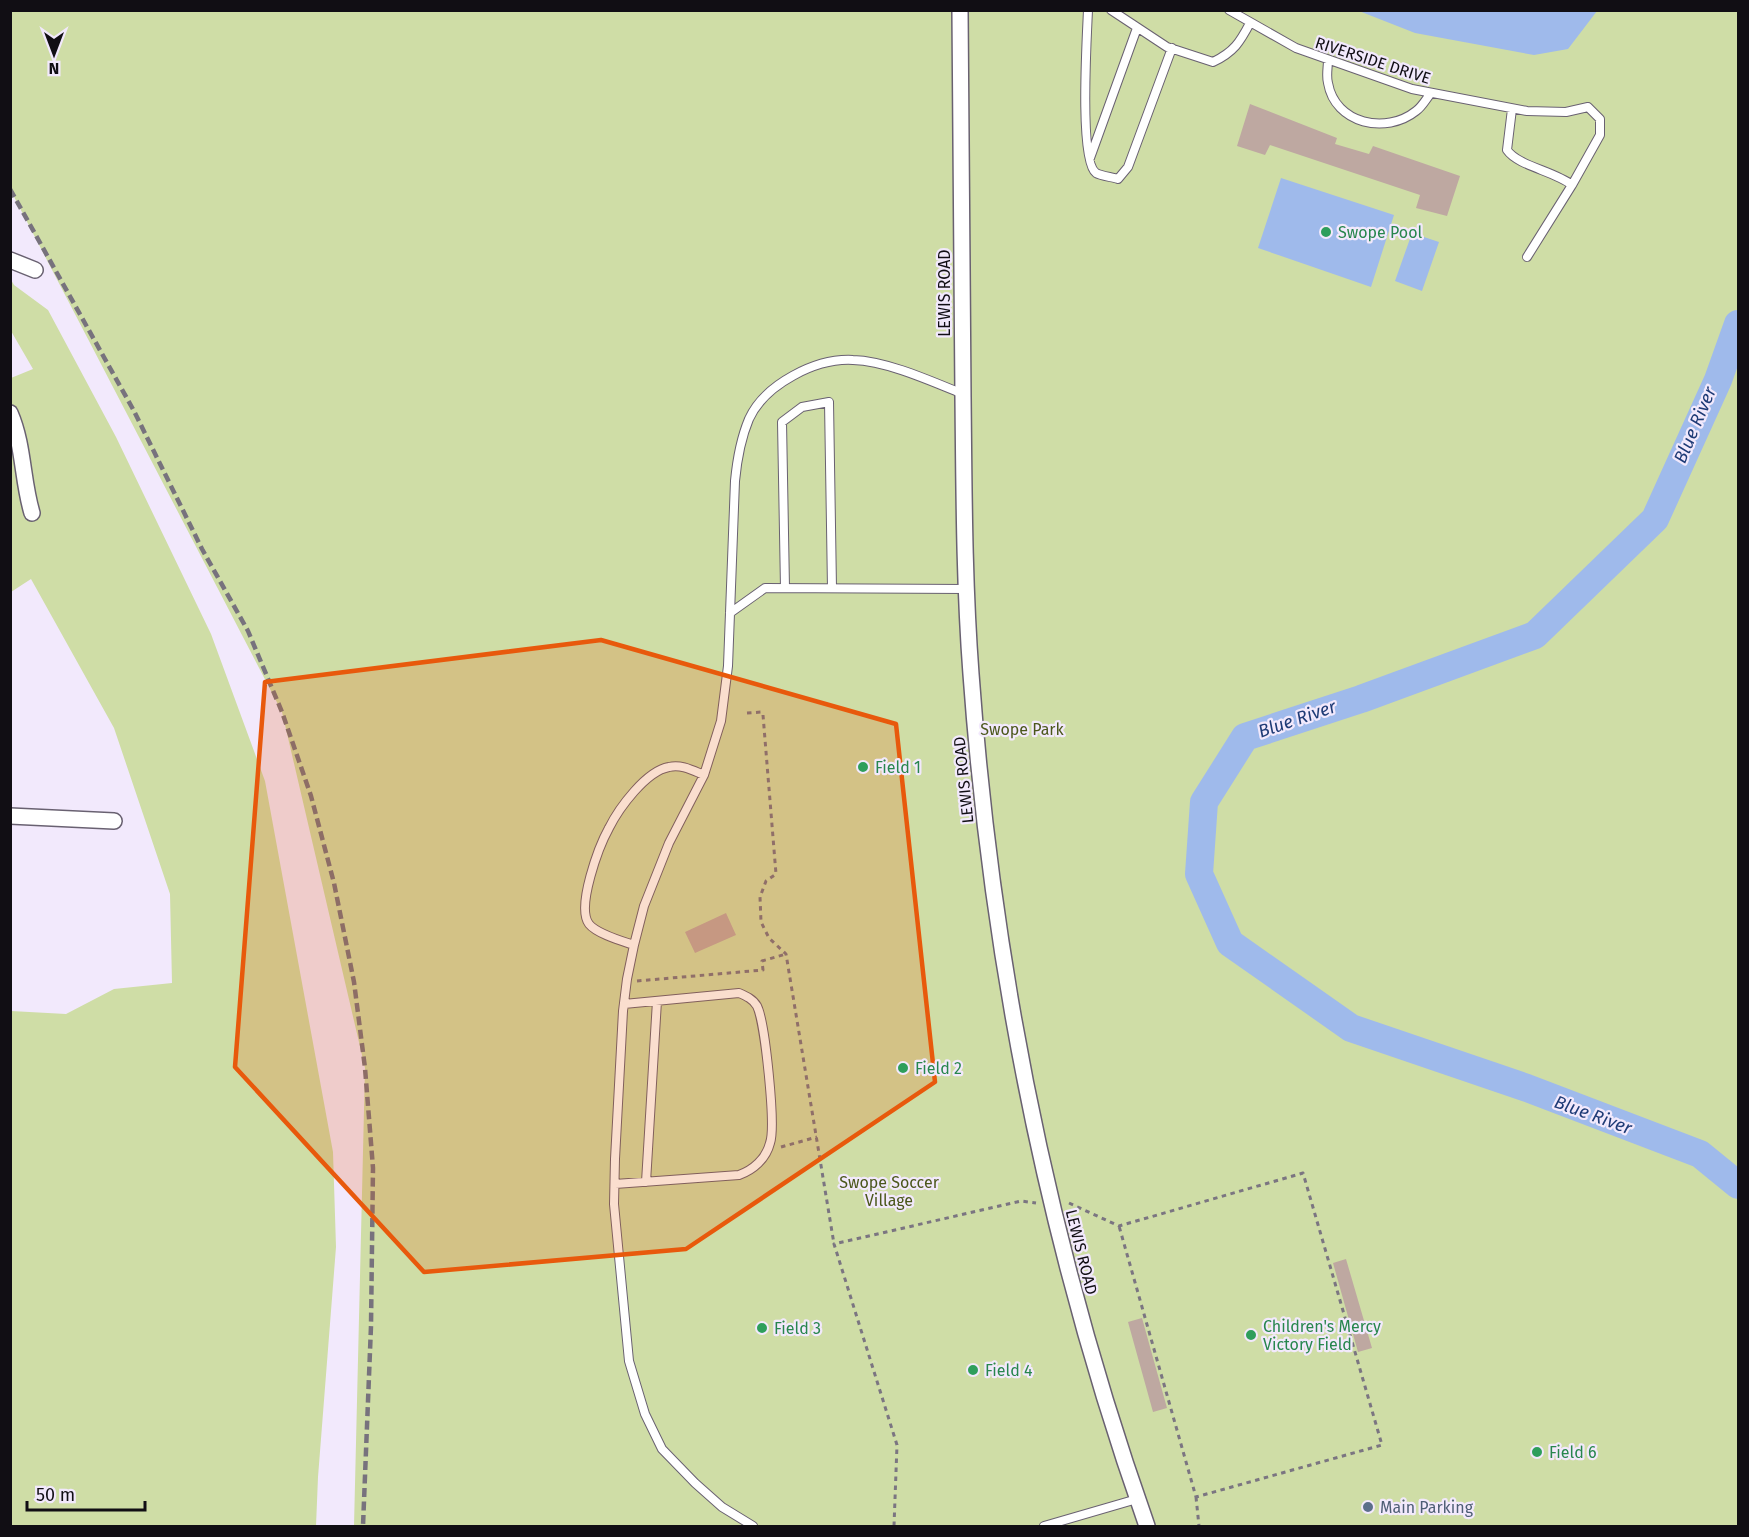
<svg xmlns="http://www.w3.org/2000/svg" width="1749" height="1537" font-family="'Fira Sans',sans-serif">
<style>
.green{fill:#cfdda6}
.water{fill:#9fbaeb}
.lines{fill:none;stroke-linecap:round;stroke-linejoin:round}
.river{stroke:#9fbaeb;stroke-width:28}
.building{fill:#bea8a1}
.service-casing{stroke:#696171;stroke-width:10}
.minor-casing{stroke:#696171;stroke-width:18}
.path{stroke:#7b7581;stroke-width:3;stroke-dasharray:4.5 4.5;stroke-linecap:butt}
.service{stroke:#fff;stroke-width:8}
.minor{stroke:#fff;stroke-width:15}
.rail{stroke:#77727d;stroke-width:4.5;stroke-dasharray:9 4.5;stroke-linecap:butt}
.marked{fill:#e8590c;fill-opacity:0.2;stroke:#e8590c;stroke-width:4.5;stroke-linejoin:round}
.leisure-dot{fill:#2e9e5b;stroke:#f2e9fc;stroke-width:2}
.service-dot{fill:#5c6f8a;stroke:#f2e9fc;stroke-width:2}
.labels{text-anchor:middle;stroke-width:4.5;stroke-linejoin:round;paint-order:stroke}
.street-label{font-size:16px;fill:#110e14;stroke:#f2e9fc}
.leisure-label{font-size:16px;fill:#27864d;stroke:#f2e9fc;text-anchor:start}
.park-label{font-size:16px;fill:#4b571b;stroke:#f2e9fc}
.service-label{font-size:16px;fill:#4e5e75;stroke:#f2e9fc;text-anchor:start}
.water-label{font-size:18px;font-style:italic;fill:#1e3b76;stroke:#f2e9fc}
</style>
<rect width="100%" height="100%" fill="#f2e9fc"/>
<path class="green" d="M 11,11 L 1738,11 L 1738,1526 L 354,1526 L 365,1068 L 282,712 L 11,191 Z
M 10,278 L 14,285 L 48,310 L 116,437 L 211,634 L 265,781 L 333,1152 L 336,1247 L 318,1477 L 316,1526 L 11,1526 L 11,1011 L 66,1014 L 114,989 L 172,983 L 170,894 L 114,728 L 31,579 L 11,592 L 11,378 L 33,369 L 11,331 Z"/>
<path class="water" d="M 1359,11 L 1597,11 L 1568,49 L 1534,55 L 1415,33 Z
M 1281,178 L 1394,215 L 1371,287 L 1258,248 Z
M 1412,233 L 1439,242 L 1422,291 L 1395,281 Z"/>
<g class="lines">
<path class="river" d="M 1738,324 L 1718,380 L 1655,519 L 1535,635 L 1361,699 L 1245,737 L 1204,802 L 1199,874 L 1230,943 L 1351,1028 L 1527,1088 L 1700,1154 L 1738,1185"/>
</g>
<path class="building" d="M 1250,104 L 1337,138 L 1335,144 L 1369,154 L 1373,146 L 1460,176 L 1447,216 L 1416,208 L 1420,195 L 1270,145 L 1265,155 L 1237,146 Z
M 726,913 L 736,935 L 695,953 L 685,932 Z
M 1346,1259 L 1372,1348 L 1358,1352 L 1333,1263 Z
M 1142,1318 L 1167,1408 L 1153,1412 L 1128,1322 Z"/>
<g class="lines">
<g class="service-casing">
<path id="service" d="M 1088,10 C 1087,35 1079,161 1096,173 C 1101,176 1112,177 1118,179 L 1128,167 L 1172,48
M 1111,10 L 1167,47 L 1213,62 C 1234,52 1240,42 1250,23
M 1229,10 L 1296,48 L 1412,89 L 1527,111 L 1566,112 L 1588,107 L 1600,119 L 1600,135 L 1572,185 L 1527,257
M 1328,60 C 1328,67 1326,76 1328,83 C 1335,124 1386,135 1416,111 C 1422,107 1426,99 1431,93
M 1512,109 L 1507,150 C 1518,166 1554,171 1572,185
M 1090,158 L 1137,28
M 785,588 L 782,422 L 802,407 L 829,402 L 832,588
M 730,613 L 765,588 L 967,589
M 634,945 C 622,941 597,934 589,924 C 576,907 599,846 609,828 C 619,808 646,771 669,767 C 681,764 692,770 704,775
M 646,1182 L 657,1001
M 615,1184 L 739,1175 C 753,1170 766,1159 770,1143 C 776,1126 765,1022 757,1006 C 753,999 746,996 739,993 L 624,1004
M 753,1526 L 722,1507 L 695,1483 L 662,1449 L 645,1414 L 629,1361 L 614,1204 L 615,1159 L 623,1011 L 627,979 L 634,945 L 644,906 L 669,843 L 704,775 L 721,721 L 728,666 L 735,481 C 737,460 741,438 749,419 C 765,384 816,358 853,360 C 887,361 931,381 963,394
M 1044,1526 L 1137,1499"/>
</g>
<g class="minor-casing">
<path id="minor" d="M 960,10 C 961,139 962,268 963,397 C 964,489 964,582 971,674 C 992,964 1050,1252 1147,1526
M 10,260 L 35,270
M 10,413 C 24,445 22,480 32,513
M 10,816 L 114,821"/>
</g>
<path class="path" d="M 747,713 L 762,712
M 763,715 L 776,874 L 766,881 L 760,897 L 761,922 L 769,938 L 786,954 L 834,1244
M 637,981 L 763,970 L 762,961 L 786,954
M 781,1147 L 817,1137
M 1069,1203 L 1119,1226 L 1303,1173 L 1382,1445 L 1196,1497 L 1119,1226
M 1196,1497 L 1199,1526
M 894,1526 L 897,1445 L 834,1244 L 1021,1201 L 1036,1203"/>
<use href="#service" class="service"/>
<use href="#minor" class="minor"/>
<path class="rail" d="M 10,189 L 134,411 L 202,549 L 248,631 L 282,712 L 311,796 L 334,883 L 354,982 L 365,1068 L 373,1168 L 371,1326 L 363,1526"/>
</g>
<path class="marked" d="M 601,640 L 896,724 L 935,1082 L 686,1249 L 424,1272 L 235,1067 L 265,682 Z"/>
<g class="leisure-dot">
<circle cx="1326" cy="232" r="6"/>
<circle cx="863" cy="767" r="6"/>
<circle cx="903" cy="1068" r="6"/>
<circle cx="762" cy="1328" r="6"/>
<circle cx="1251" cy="1335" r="6"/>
<circle cx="973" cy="1370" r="6"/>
<circle cx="1537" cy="1452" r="6"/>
</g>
<circle class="service-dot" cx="1368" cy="1507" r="6"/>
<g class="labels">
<g class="street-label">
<text transform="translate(1373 60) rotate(18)" y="6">RIVERSIDE DRIVE</text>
<text transform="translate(944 293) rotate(-90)" y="6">LEWIS ROAD</text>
<text transform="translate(963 780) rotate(-96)" y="6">LEWIS ROAD</text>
<text transform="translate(1082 1252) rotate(76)" y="6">LEWIS ROAD</text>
</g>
<g class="leisure-label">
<text x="1338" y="238">Swope Pool</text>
<text x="875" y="773">Field 1</text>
<text x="915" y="1074">Field 2</text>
<text x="1263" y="1332">Children's Mercy<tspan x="1263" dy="18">Victory Field</tspan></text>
<text x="774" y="1334">Field 3</text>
<text x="985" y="1376">Field 4</text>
<text x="1549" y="1458">Field 6</text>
</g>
<g class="park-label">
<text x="1022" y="735">Swope Park</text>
<text x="889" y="1188">Swope Soccer<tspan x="889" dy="18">Village</tspan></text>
</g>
<g class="service-label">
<text x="1380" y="1513">Main Parking</text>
</g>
<g class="water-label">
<text transform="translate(1695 425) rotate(-67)" y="6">Blue River</text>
<text transform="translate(1297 719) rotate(-19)" y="6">Blue River</text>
<text transform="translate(1593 1115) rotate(20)" y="6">Blue River</text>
</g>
</g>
<rect width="1749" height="1537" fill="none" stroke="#110e14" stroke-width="24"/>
<g transform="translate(54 54) rotate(180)" stroke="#f2e9fc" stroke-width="4.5" paint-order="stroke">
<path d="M0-4.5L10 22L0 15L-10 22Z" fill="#110e14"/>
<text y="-9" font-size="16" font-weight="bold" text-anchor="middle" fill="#110e14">N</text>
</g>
<path d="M27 1501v9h118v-9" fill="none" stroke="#110e14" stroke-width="3"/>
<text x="36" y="1501" font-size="18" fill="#110e14" stroke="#f2e9fc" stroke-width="4.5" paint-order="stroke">50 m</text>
</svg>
